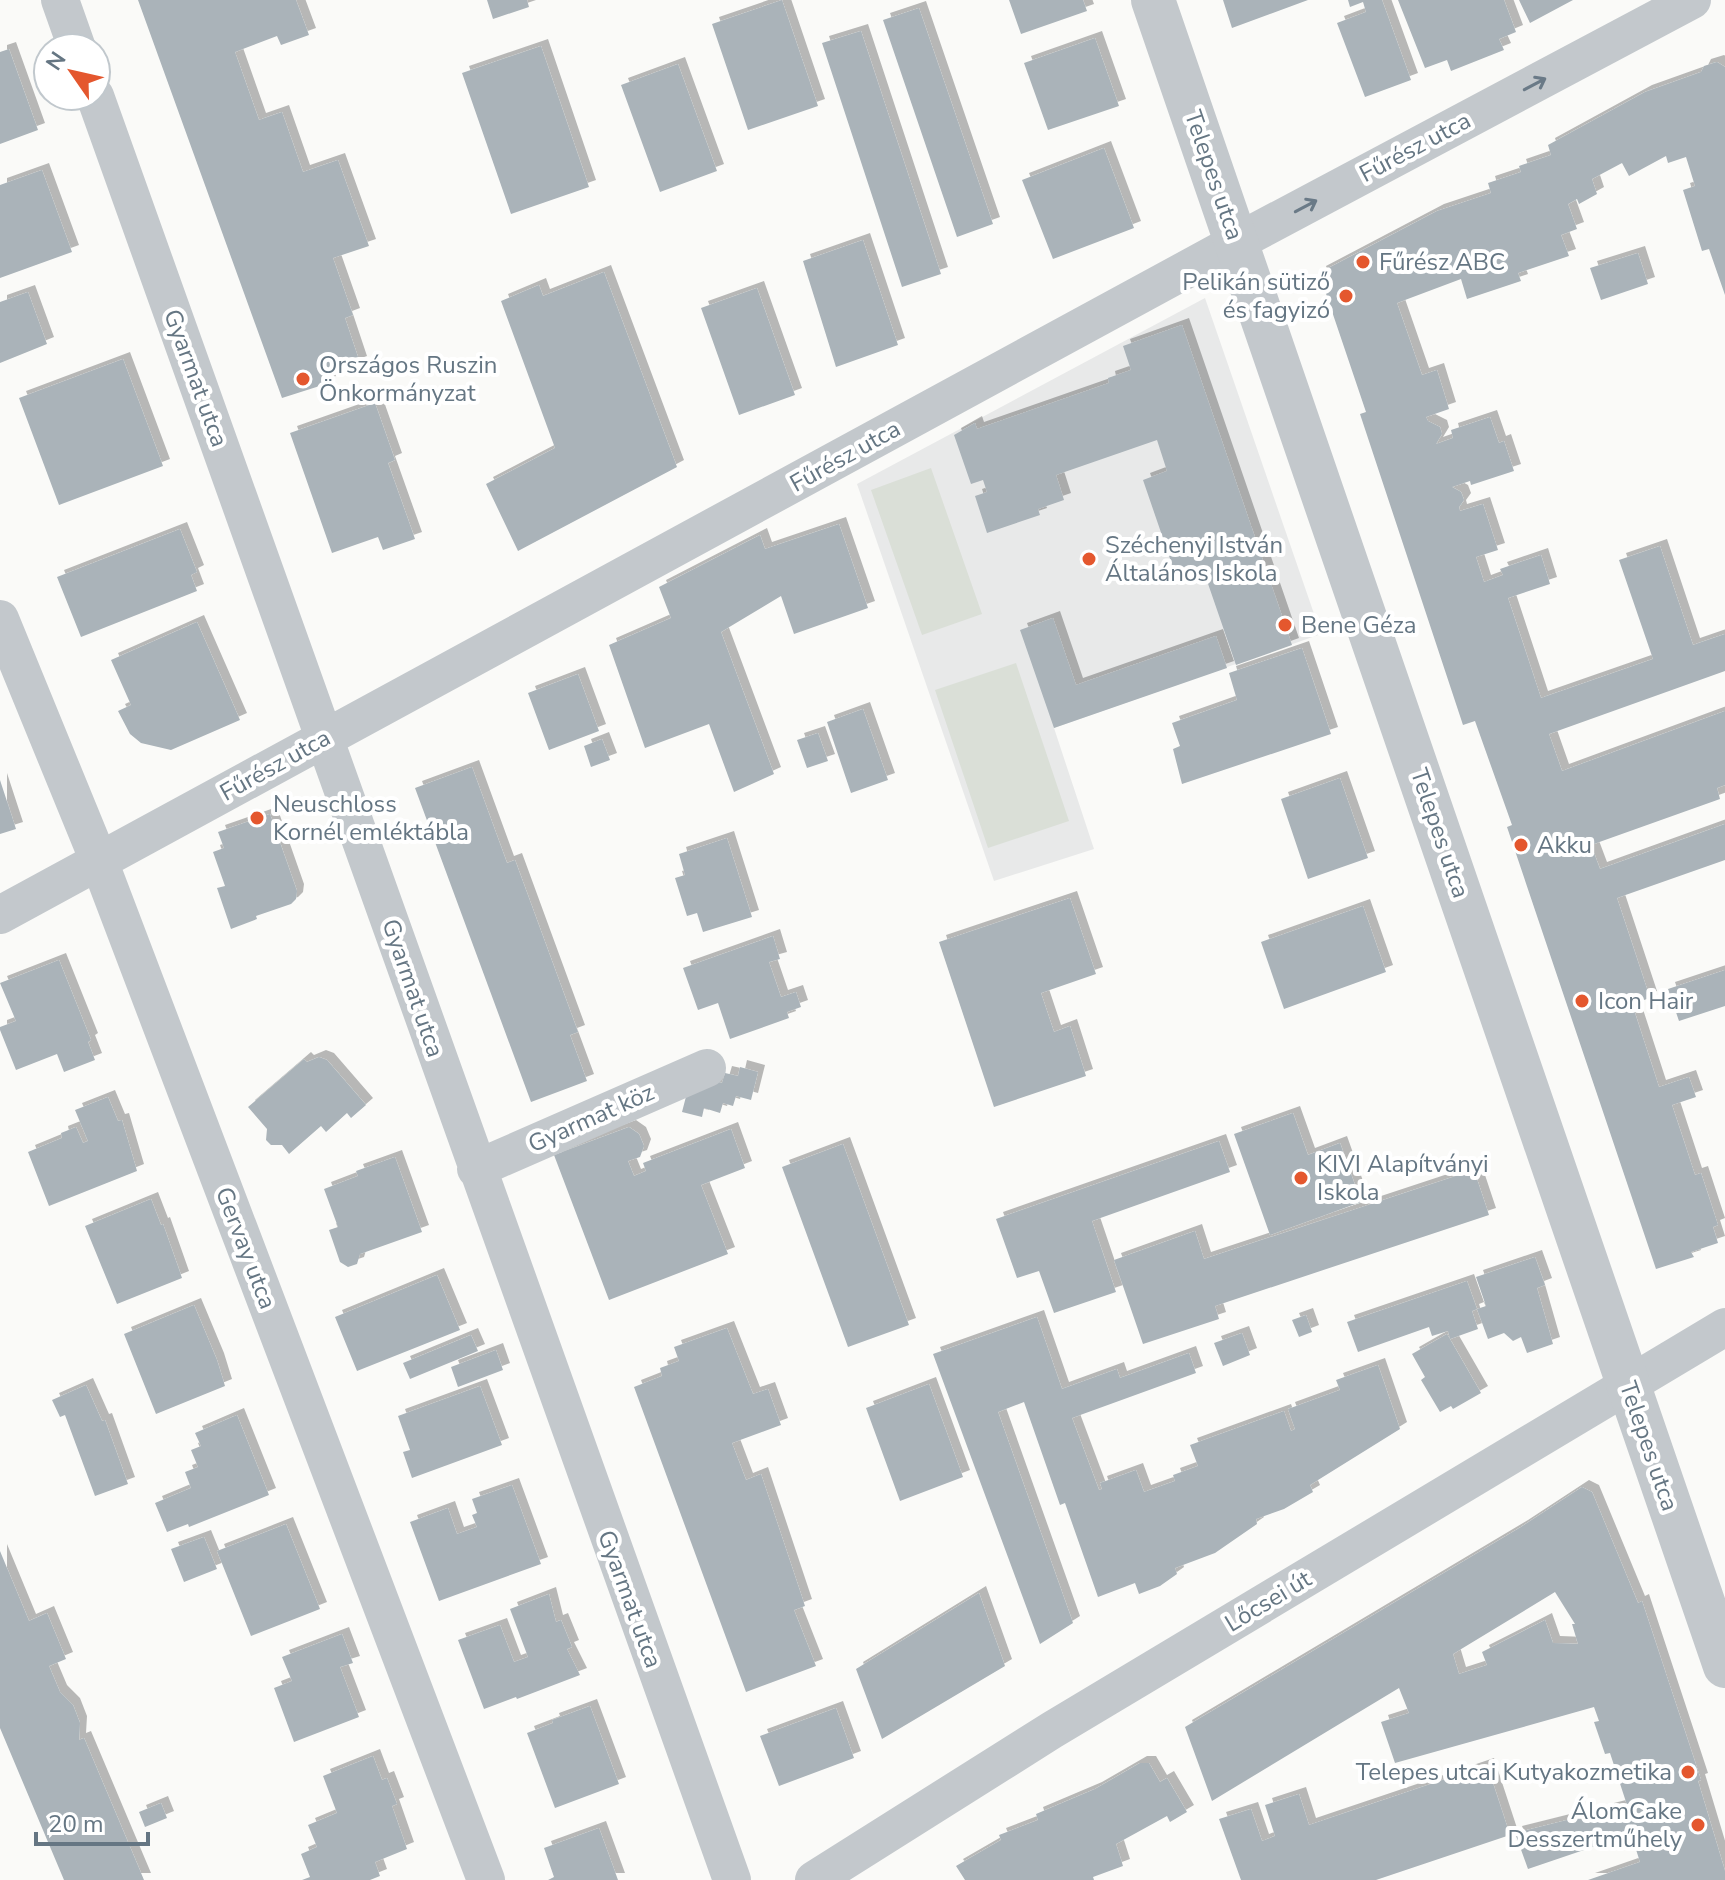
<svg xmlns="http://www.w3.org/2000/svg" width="1725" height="1880" font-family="'Nunito Sans',sans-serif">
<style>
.built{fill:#e8e9e9}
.green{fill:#dadfd7}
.building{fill:#aab3b9;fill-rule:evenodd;filter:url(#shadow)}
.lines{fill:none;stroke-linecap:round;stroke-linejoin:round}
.minor{stroke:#c3c8cc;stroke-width:38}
.tertiary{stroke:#c3c8cc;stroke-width:44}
.oneway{stroke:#6a7a87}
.poi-dot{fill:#e4572e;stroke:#fff;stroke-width:3}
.labels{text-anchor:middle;stroke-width:8;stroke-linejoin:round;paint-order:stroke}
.street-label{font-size:24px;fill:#657683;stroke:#fff}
.poi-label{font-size:24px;fill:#657683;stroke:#fff;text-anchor:start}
</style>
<defs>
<filter id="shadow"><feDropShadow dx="7" dy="-7" stdDeviation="0" flood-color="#0004"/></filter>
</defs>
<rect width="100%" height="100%" fill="#fafaf8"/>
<path class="built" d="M 1205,298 L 1321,634 L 1054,728 L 1094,849 L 994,881 L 857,484 Z"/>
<path class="green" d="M 931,468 L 982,614 L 922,635 L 871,490 Z
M 1016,663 L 1069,821 L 988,848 L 935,690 Z"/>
<path class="building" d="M 138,0 L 296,0 L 309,35 L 281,45 L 277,36 L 235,52 L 259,120 L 282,112 L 303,172 L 338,160 L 369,246 L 333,258 L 353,315 L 345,318 L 360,363 L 326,375 L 329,383 L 282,398 Z
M 487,0 L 527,0 L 529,7 L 493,19 Z
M 782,0 L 818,106 L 748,130 L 712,24 Z
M 1009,0 L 1083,0 L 1087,11 L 1021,34 Z
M 1223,0 L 1308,0 L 1232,28 Z
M 1348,0 L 1382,0 L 1411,80 L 1365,97 L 1337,23 L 1366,12 L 1363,2 L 1350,7 Z
M 1398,0 L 1504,0 L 1516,32 L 1499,39 L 1504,50 L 1451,71 L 1447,60 L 1425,68 Z
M 1519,0 L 1573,0 L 1530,23 Z
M 919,8 L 993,224 L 957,237 L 883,20 Z
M 861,31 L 941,274 L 902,287 L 822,43 Z
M 1095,38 L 1119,106 L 1048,130 L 1024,63 Z
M 541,46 L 589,187 L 511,214 L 462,73 Z
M 9,49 L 38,130 L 0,144 L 0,52 Z
M 1717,62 L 1725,67 L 1725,295 L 1709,249 L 1702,251 L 1683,190 L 1695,186 L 1686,157 L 1668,163 L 1666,156 L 1629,176 L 1622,163 L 1592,179 L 1597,194 L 1579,204 L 1577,199 L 1568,204 L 1577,229 L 1561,235 L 1569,256 L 1518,273 L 1521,281 L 1467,299 L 1461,279 L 1397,303 L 1422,375 L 1437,370 L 1449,409 L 1426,417 L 1428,421 L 1440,427 L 1442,434 L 1436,444 L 1453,438 L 1451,430 L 1490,417 L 1499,443 L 1504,441 L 1514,471 L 1471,485 L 1470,481 L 1452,487 L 1461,492 L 1464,500 L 1459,507 L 1460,511 L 1483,504 L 1498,550 L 1476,557 L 1484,582 L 1503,575 L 1500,569 L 1541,555 L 1550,584 L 1508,598 L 1541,698 L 1653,659 L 1619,560 L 1660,546 L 1693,645 L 1725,634 L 1725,671 L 1549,734 L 1562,771 L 1725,711 L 1725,785 L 1717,788 L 1720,799 L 1591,845 L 1600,869 L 1725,824 L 1725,860 L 1617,898 L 1650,998 L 1632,1004 L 1659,1087 L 1689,1077 L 1696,1097 L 1672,1105 L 1695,1175 L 1701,1173 L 1718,1225 L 1713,1227 L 1718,1243 L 1691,1252 L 1694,1257 L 1656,1269 L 1507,827 L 1512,825 L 1475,721 L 1463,725 L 1360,414 L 1366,412 L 1319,273 L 1437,211 L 1491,193 L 1488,183 L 1521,172 L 1519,166 L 1551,155 L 1548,145 L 1645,92 L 1701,72 L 1704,66 Z
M 678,64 L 717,171 L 660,192 L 621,85 Z
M 1104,148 L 1134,228 L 1053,259 L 1022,180 Z
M 42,170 L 72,252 L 0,278 L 0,185 Z
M 863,240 L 898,345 L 836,367 L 803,261 Z
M 1638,253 L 1648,284 L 1601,300 L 1590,268 Z
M 604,272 L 677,467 L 518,551 L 486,484 L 555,448 L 501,301 L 539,285 L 543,296 Z
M 757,288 L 795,395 L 739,415 L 701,308 Z
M 28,292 L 47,344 L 0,363 L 0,302 Z
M 1182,325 L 1292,645 L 1236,665 L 1205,575 L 1179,585 L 1143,480 L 1167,471 L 1157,440 L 1056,475 L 1064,500 L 1038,509 L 1040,515 L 987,533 L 975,496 L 987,492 L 983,480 L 971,484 L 954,435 L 975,423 L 977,429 L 1109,383 L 1108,378 L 1131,370 L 1123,346 Z
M 123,359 L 163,466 L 59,505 L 19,398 Z
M 375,403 L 395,460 L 388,463 L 415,539 L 383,550 L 378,537 L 332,553 L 290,433 Z
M 839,524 L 868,608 L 794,634 L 781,596 L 721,632 L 774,774 L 734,792 L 709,724 L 645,748 L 609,645 L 671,618 L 659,587 L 760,535 L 765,549 Z
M 180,529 L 197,572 L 191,575 L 197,591 L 81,637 L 57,577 Z
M 1053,618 L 1076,685 L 1216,636 L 1227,668 L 1054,728 L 1020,630 Z
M 197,622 L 240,720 L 171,750 L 141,743 L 130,734 L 118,711 L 131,705 L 111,660 Z
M 1302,648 L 1331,734 L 1182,784 L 1173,749 L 1180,746 L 1172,723 L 1237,700 L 1229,673 Z
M 578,674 L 599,731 L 549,750 L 528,693 Z
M 863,709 L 888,780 L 851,793 L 827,722 Z
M 818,733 L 828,761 L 807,768 L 797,740 Z
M 602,739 L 610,760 L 591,767 L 584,746 Z
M 472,767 L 507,863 L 515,860 L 578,1032 L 570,1035 L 587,1081 L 531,1102 L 415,788 Z
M 1340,778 L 1368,858 L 1308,879 L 1281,799 Z
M 0,780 L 16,829 L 0,834 Z
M 270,814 L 297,891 L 296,899 L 291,904 L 256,916 L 257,919 L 231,929 L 217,888 L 225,886 L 213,852 L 224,848 L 218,832 Z
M 727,838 L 752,917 L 703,932 L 697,913 L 687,916 L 675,878 L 685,875 L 679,854 Z
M 1070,898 L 1096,974 L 1041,993 L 1054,1032 L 1070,1026 L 1086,1076 L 994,1107 L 939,942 Z
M 1363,906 L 1386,972 L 1284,1009 L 1261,942 Z
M 773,936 L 780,959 L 769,962 L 781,997 L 796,992 L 801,1007 L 787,1012 L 789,1018 L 730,1039 L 718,1003 L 698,1010 L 683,968 Z
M 59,960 L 91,1040 L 88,1042 L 95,1060 L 64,1072 L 57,1054 L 16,1070 L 0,1030 L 0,1027 L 16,1021 L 0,983 Z
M 1725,970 L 1725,1006 L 1679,1021 L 1668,989 Z
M 319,1057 L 327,1060 L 366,1105 L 351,1118 L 347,1113 L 326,1132 L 321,1126 L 289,1154 L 282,1145 L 271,1145 L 266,1140 L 267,1129 L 248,1107 L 304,1059 L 307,1062 Z
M 740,1067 L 758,1072 L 751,1100 L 736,1096 L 733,1106 L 723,1103 L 720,1113 L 704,1108 L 702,1117 L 682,1112 L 689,1085 L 706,1079 L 722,1083 L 725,1073 L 738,1076 Z
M 108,1097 L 118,1121 L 122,1120 L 137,1171 L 49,1206 L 28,1152 L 62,1138 L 61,1133 L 76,1127 L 83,1143 L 88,1141 L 75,1110 Z
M 1293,1113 L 1308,1155 L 1340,1143 L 1361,1202 L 1270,1235 L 1234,1134 Z
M 629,1127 L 639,1134 L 644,1146 L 640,1157 L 628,1161 L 634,1176 L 646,1171 L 643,1163 L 731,1129 L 745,1168 L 701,1185 L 728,1254 L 609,1300 L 554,1155 Z
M 1219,1141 L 1230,1172 L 1092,1221 L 1116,1292 L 1054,1313 L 1039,1271 L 1017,1278 L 996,1219 Z
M 843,1144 L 909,1325 L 848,1347 L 782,1167 Z
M 395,1157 L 422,1232 L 360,1254 L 357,1264 L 348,1267 L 340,1262 L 329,1230 L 338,1227 L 324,1189 L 358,1176 L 356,1171 Z
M 1474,1170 L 1489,1215 L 1215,1306 L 1219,1319 L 1143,1344 L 1114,1260 L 1195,1231 L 1204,1259 Z
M 151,1199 L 161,1225 L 163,1224 L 182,1278 L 117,1304 L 85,1226 Z
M 1535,1257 L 1545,1285 L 1537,1288 L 1553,1344 L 1527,1353 L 1521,1337 L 1513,1341 L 1504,1333 L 1488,1339 L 1477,1309 L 1472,1311 L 1478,1329 L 1450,1339 L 1448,1331 L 1432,1336 L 1429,1327 L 1358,1352 L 1347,1322 L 1467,1281 L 1477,1309 L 1486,1306 L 1476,1277 Z
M 437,1275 L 460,1330 L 357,1371 L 335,1317 Z
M 194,1305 L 217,1360 L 225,1386 L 156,1414 L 124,1334 Z
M 1306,1315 L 1312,1332 L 1299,1337 L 1292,1320 Z
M 1037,1317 L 1062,1389 L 1117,1369 L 1120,1378 L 1189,1353 L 1196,1373 L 1072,1418 L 1099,1490 L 1102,1489 L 1100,1483 L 1136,1470 L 1144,1492 L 1175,1481 L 1173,1475 L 1198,1466 L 1190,1445 L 1284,1411 L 1291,1431 L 1295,1429 L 1288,1409 L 1340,1390 L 1336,1380 L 1378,1365 L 1400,1429 L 1310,1485 L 1313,1492 L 1284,1509 L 1256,1519 L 1257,1524 L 1215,1553 L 1175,1568 L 1177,1574 L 1160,1586 L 1139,1594 L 1135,1583 L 1098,1597 L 1065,1503 L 1060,1505 L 1024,1402 L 998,1412 L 1073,1623 L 1040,1644 L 933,1354 Z
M 727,1328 L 753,1394 L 768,1389 L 781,1425 L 732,1443 L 746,1480 L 761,1474 L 805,1606 L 794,1610 L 816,1666 L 746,1692 L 634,1387 L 662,1376 L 660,1368 L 679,1361 L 674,1347 Z
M 1242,1333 L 1250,1355 L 1223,1366 L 1214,1343 Z
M 1447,1334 L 1481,1393 L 1453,1409 L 1451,1406 L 1440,1412 L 1421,1380 L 1425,1377 L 1412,1354 Z
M 471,1335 L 478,1351 L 410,1379 L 403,1363 Z
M 496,1350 L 503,1370 L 458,1387 L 451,1367 Z
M 929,1384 L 963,1477 L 900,1501 L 866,1408 Z
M 86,1385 L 102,1421 L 105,1420 L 128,1484 L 95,1496 L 65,1415 L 60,1417 L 52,1400 Z
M 480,1386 L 502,1445 L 412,1478 L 403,1452 L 410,1450 L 398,1416 Z
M 237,1415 L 269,1495 L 189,1527 L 188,1524 L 167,1532 L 155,1503 L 191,1488 L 185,1472 L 198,1467 L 191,1450 L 201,1446 L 195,1433 Z
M 512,1485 L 541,1564 L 439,1601 L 410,1522 L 448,1508 L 457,1534 L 477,1527 L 472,1515 L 477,1513 L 472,1499 Z
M 1582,1487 L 1592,1492 L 1638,1603 L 1642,1601 L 1701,1780 L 1698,1781 L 1725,1871 L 1725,1880 L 1588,1880 L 1640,1862 L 1631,1834 L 1528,1869 L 1515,1833 L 1627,1805 L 1610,1753 L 1605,1754 L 1594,1722 L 1599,1721 L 1594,1707 L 1395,1763 L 1381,1722 L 1409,1713 L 1399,1688 L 1212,1801 L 1185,1727 L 1521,1527 ZM 1555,1592 L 1575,1624 L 1572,1624 L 1578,1644 L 1553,1643 L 1545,1620 L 1482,1652 L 1487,1665 L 1459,1674 L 1453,1654 Z
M 286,1524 L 320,1609 L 251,1636 L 217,1551 Z
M 204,1537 L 217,1569 L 184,1582 L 171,1549 Z
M 0,1551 L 29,1621 L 47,1613 L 66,1659 L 49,1666 L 60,1692 L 73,1705 L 80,1723 L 79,1740 L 84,1738 L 144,1880 L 64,1880 L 0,1728 Z
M 979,1593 L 1005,1666 L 882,1739 L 856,1669 Z
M 549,1594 L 556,1622 L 561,1620 L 572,1647 L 567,1649 L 580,1675 L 517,1699 L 516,1697 L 484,1709 L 458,1640 L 500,1625 L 514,1662 L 528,1657 L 510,1609 Z
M 342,1634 L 353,1663 L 340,1667 L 359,1717 L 294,1742 L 274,1688 L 292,1681 L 282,1657 Z
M 590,1706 L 619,1784 L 555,1808 L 527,1733 L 553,1723 L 552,1720 Z
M 836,1708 L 854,1758 L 779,1786 L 760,1736 Z
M 373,1756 L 382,1780 L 387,1778 L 397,1804 L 392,1806 L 407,1849 L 375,1862 L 380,1876 L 370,1880 L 302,1880 L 310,1877 L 301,1854 L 317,1847 L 308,1825 L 337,1813 L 323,1776 Z
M 1140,1763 L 1149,1763 L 1160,1782 L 1167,1778 L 1187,1812 L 1170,1822 L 1167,1816 L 1116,1844 L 1123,1866 L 1093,1877 L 1094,1880 L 965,1880 L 956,1866 L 1001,1840 L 999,1835 L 1038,1820 L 1036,1814 L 1095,1789 Z
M 1487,1765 L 1510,1835 L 1376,1880 L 1241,1880 L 1219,1819 L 1251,1809 L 1262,1841 L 1275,1836 L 1265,1805 L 1299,1794 L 1309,1825 Z
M 161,1803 L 167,1818 L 145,1827 L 139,1812 Z
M 599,1828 L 618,1880 L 548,1880 L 554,1877 L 544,1848 Z"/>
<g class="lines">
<path class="minor" d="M 60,0 L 77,48
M 95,96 C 308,691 516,1287 732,1880
M 0,619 L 99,861 L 486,1880
M 0,915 L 1237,242 L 1692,0
M 476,1169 L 707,1068
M 814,1880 L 1052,1730 L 1725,1327"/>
<path class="tertiary" d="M 1153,0 L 1725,1666"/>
</g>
<defs><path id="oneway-shaft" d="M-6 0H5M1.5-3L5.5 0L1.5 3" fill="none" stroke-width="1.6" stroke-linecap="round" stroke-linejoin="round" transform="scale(2)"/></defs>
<g class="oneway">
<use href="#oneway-shaft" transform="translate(1535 84) rotate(-28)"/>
<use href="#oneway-shaft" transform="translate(1306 206) rotate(-28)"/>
</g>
<g class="poi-dot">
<circle cx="1363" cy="262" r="8"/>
<circle cx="1346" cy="296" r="8"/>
<circle cx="303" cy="379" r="8"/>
<circle cx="1089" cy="559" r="8"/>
<circle cx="1285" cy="625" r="8"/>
<circle cx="257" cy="818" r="8"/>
<circle cx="1521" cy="845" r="8"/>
<circle cx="1582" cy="1001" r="8"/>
<circle cx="1301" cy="1178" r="8"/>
<circle cx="1688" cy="1772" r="8"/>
<circle cx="1698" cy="1825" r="8"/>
</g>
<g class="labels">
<g class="street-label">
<text transform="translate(1415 147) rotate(-28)" y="8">Fűrész utca</text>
<text transform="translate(1214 175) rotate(71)" y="8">Telepes utca</text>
<text transform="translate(196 378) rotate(70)" y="8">Gyarmat utca</text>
<text transform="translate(845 456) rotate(-29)" y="8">Fűrész utca</text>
<text transform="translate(275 765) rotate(-29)" y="8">Fűrész utca</text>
<text transform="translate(1440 833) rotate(71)" y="8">Telepes utca</text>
<text transform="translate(413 988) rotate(71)" y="8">Gyarmat utca</text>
<text transform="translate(591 1118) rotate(-24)" y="8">Gyarmat köz</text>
<text transform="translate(246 1248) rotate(69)" y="8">Gervay utca</text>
<text transform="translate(1649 1446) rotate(71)" y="8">Telepes utca</text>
<text transform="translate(630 1599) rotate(70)" y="8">Gyarmat utca</text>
<text transform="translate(1268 1601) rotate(-31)" y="8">Lőcsei út</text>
</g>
<g class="poi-label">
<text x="1379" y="270">Fűrész ABC</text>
<text x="1330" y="290" text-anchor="end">Pelikán sütiző<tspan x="1330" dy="28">és fagyizó</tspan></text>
<text x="319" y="373">Országos Ruszin<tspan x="319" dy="28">Önkormányzat</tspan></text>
<text x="1105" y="553">Széchenyi István<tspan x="1105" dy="28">Általános Iskola</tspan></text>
<text x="1301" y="633">Bene Géza</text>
<text x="273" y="812">Neuschloss<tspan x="273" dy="28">Kornél emléktábla</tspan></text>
<text x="1537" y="853">Akku</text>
<text x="1598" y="1009">Icon Hair</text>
<text x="1317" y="1172">KIVI Alapítványi<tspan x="1317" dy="28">Iskola</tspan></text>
<text x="1672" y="1780" text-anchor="end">Telepes utcai Kutyakozmetika</text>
<text x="1682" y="1819" text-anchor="end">ÁlomCake<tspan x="1682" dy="28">Desszertműhely</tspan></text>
</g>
</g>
<g transform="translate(72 72) rotate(304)"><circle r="38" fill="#ffffff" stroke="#c1c8cd" stroke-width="2"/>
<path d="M0-6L14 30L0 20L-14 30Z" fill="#e4572e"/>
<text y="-12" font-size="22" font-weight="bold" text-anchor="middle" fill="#657683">N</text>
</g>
<path d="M36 1832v12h112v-12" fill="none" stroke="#657683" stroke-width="4"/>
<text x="48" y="1832" font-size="24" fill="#657683" stroke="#ffffff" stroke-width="6" paint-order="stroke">20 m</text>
</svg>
